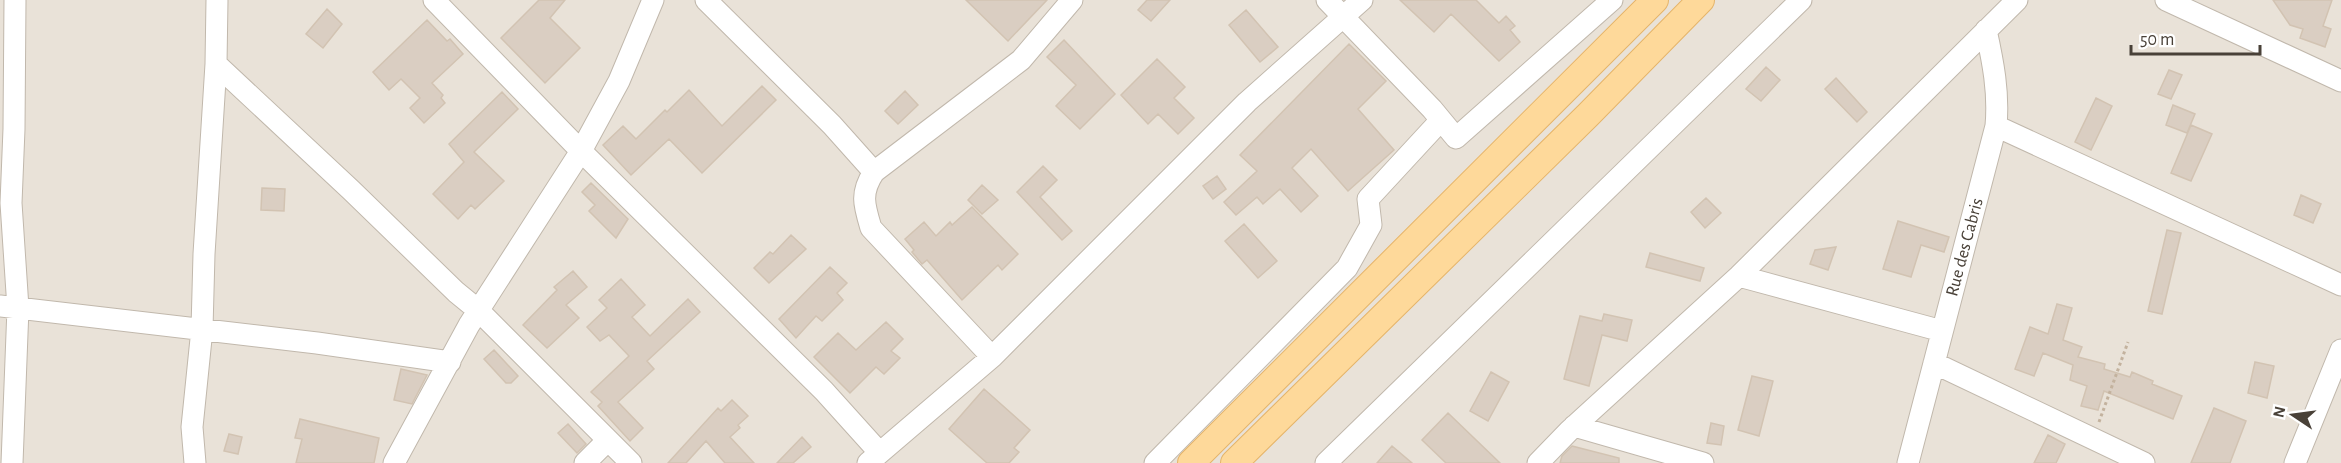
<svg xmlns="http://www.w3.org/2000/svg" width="2341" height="463" font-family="'Alegreya Sans',sans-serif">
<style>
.residential{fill:#e9e2d8}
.building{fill:#dacec2;stroke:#d2c3b2;stroke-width:1.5}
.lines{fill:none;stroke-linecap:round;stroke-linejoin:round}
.minor-casing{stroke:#c1b8ac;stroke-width:23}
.major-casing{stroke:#e5b469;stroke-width:28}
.path{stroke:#c3b29e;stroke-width:3;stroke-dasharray:3 3;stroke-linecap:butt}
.minor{stroke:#fff;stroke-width:21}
.major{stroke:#fed99a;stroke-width:26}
.labels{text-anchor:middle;stroke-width:6;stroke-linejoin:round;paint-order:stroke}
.street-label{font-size:18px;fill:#494138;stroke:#fff}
</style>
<rect width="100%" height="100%" fill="#f5f1ea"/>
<path class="residential" d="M 0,0 L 2341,0 L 2341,463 L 0,463 Z"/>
<path class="building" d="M 539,0 L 565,0 L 550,18 L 580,48 L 545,83 L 501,38 Z
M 966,0 L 1047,0 L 1008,41 Z
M 1147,0 L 1170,0 L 1151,21 L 1138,10 Z
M 1400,0 L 1476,0 L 1499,23 L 1506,16 L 1515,26 L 1510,30 L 1520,42 L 1499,61 L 1451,14 L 1434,32 Z
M 2273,0 L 2332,0 L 2323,26 L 2331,29 L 2325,47 L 2300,38 L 2303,29 L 2290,25 Z
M 327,9 L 342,24 L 323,48 L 306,34 Z
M 1246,10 L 1278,47 L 1260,62 L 1229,25 Z
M 427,20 L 447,41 L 450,39 L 463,54 L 432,83 L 443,95 L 441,98 L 445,103 L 424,123 L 410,108 L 420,98 L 401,79 L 389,90 L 373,72 Z
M 1064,40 L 1115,94 L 1080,129 L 1056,106 L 1076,85 L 1047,57 Z
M 1349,44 L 1386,81 L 1358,109 L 1394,150 L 1348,191 L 1311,149 L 1292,168 L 1318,196 L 1301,212 L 1280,189 L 1263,204 L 1257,197 L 1236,215 L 1224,202 L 1257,171 L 1240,155 Z
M 1157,59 L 1185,87 L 1174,98 L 1194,118 L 1178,134 L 1158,114 L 1148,124 L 1121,95 Z
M 1766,67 L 1780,80 L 1761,101 L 1746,89 Z
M 2169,70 L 2182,75 L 2171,99 L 2158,94 Z
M 1836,78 L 1867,112 L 1857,122 L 1825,89 Z
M 762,86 L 776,100 L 702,173 L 669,139 L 631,175 L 603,145 L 623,126 L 636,139 L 665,110 L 667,112 L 689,90 L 722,126 Z
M 905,91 L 918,105 L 898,124 L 885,111 Z
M 502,92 L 518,109 L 474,152 L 504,181 L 475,209 L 471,205 L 458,219 L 433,194 L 464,162 L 449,144 Z
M 2096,98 L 2112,106 L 2091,150 L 2075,142 Z
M 2173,105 L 2195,114 L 2187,133 L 2166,125 Z
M 2191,125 L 2212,134 L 2191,181 L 2171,173 Z
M 1043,166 L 1057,180 L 1040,197 L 1072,231 L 1062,240 L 1017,192 Z
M 1217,176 L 1226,189 L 1213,199 L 1203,186 Z
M 591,183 L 628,219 L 616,238 L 589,211 L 595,205 L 582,192 Z
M 982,185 L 998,200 L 982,214 L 968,200 Z
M 262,188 L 285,189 L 284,211 L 261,210 Z
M 2301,195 L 2321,204 L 2313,223 L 2294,215 Z
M 1706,198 L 1721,213 L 1705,228 L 1691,212 Z
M 972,207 L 1018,254 L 1002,270 L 998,265 L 962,300 L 927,260 L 922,264 L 912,252 L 914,250 L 905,239 L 924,222 L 936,236 L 950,222 L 952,225 Z
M 1898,221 L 1949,237 L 1944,252 L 1921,245 L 1911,277 L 1883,269 Z
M 1244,224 L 1277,261 L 1258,278 L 1225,241 Z
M 2167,230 L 2181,233 L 2162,314 L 2148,311 Z
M 791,235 L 806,249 L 769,283 L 754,268 L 770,252 L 773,254 Z
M 1836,247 L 1828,270 L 1810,264 L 1815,250 Z
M 1650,253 L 1704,268 L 1700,281 L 1646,267 Z
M 830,267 L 847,283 L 837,293 L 843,300 L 822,321 L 816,316 L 796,338 L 779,319 Z
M 573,271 L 587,287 L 566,305 L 579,318 L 547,348 L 523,325 L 557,290 L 554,287 Z
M 621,279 L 645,305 L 632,317 L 650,336 L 688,299 L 700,312 L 647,361 L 654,369 L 618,402 L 643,428 L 630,441 L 598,406 L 602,402 L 591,392 L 629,356 L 609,335 L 600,341 L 587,327 L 607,308 L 599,300 Z
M 2057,304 L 2072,308 L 2063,340 L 2082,347 L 2078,357 L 2105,364 L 2104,369 L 2130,377 L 2132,372 L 2153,381 L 2152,384 L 2182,396 L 2173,419 L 2104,391 L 2098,410 L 2081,406 L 2087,386 L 2070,380 L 2073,365 L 2043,353 L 2034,376 L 2015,369 L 2030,327 L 2048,334 Z
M 1604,314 L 1632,320 L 1627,341 L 1602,335 L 1589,386 L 1564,379 L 1580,316 L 1602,321 Z
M 886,322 L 903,339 L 891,351 L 900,358 L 884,374 L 876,367 L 850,393 L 814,357 L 838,333 L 856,350 Z
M 494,350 L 518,376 L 511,383 L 506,383 L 484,359 Z
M 2255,362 L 2274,366 L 2267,398 L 2248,393 Z
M 401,369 L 427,375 L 412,404 L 394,400 Z
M 1491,372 L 1509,382 L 1488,421 L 1470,411 Z
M 1752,376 L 1773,381 L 1759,436 L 1738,430 Z
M 984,389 L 1030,430 L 1014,448 L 1019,452 L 1009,463 L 987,463 L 949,429 Z
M 732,400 L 748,416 L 738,425 L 740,428 L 730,437 L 754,463 L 725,463 L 706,441 L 686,463 L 668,463 L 718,408 L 721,411 Z
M 2214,408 L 2246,421 L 2230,463 L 2191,463 Z
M 1448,413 L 1500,463 L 1446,463 L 1422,440 Z
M 300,419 L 379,438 L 374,463 L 296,463 L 302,439 L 295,438 Z
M 1711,423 L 1724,426 L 1721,445 L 1707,443 Z
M 568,424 L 586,444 L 577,453 L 558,433 Z
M 229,434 L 242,437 L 238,454 L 224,451 Z
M 2048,435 L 2065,444 L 2056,463 L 2034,463 Z
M 802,437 L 811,447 L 793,463 L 777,463 Z
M 1392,446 L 1412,463 L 1377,463 Z
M 1572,446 L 1619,458 L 1619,463 L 1560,463 L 1562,456 Z"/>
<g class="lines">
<g class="minor-casing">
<path id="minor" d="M 434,0 L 581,151 L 824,391 L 879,452
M 706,0 L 832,125 L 874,172
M 1327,0 L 1432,109 L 1456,138 L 1612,0
M 2166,0 L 2341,81
M 216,64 L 351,190 L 456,292 L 478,310 L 631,463
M 1996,126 L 2341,285
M 1739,276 L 1942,331
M 0,306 L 317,343 L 450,362
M 992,357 L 871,228 C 864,205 860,193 874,172 L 1021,60 L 1072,0
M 1934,363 L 2144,463
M 1574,426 L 1703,463
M 12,463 L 18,308 L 11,203 L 14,129 L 15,0
M 195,463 L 192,427 L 202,329 L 204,254 L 216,64 L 217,0
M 394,463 L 469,325 L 581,151 L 619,81 L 653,0
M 585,463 L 608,440
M 868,463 L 992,357 L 1247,102 L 1362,0
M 1155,463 L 1347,268 L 1371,225 L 1368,199 L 1441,120
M 1326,463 L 1801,0
M 1538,463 L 1569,431 L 1739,276 L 2017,0
M 1908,463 L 1996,126 C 1999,92 1993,62 1986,30
M 2295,463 L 2341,350"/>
</g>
<g class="major-casing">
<path id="major" d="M 1191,463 L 1655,0
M 1234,463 L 1588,115 L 1701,0"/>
</g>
<path class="path" d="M 2099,422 L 2128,342"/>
<use href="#minor" class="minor"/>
<use href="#major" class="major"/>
</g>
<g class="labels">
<g class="street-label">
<text transform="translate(1964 247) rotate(-75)" y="6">Rue des Cabris</text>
</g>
</g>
<g transform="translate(2293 415) rotate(283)" stroke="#ffffff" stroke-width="4.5" paint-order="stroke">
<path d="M0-4.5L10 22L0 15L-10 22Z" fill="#494138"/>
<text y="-9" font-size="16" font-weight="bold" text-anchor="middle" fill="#494138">N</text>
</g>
<path d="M2131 45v9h129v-9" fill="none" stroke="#494138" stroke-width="3"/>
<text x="2140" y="45" font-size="18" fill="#494138" stroke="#ffffff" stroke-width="4.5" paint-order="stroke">50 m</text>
</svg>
